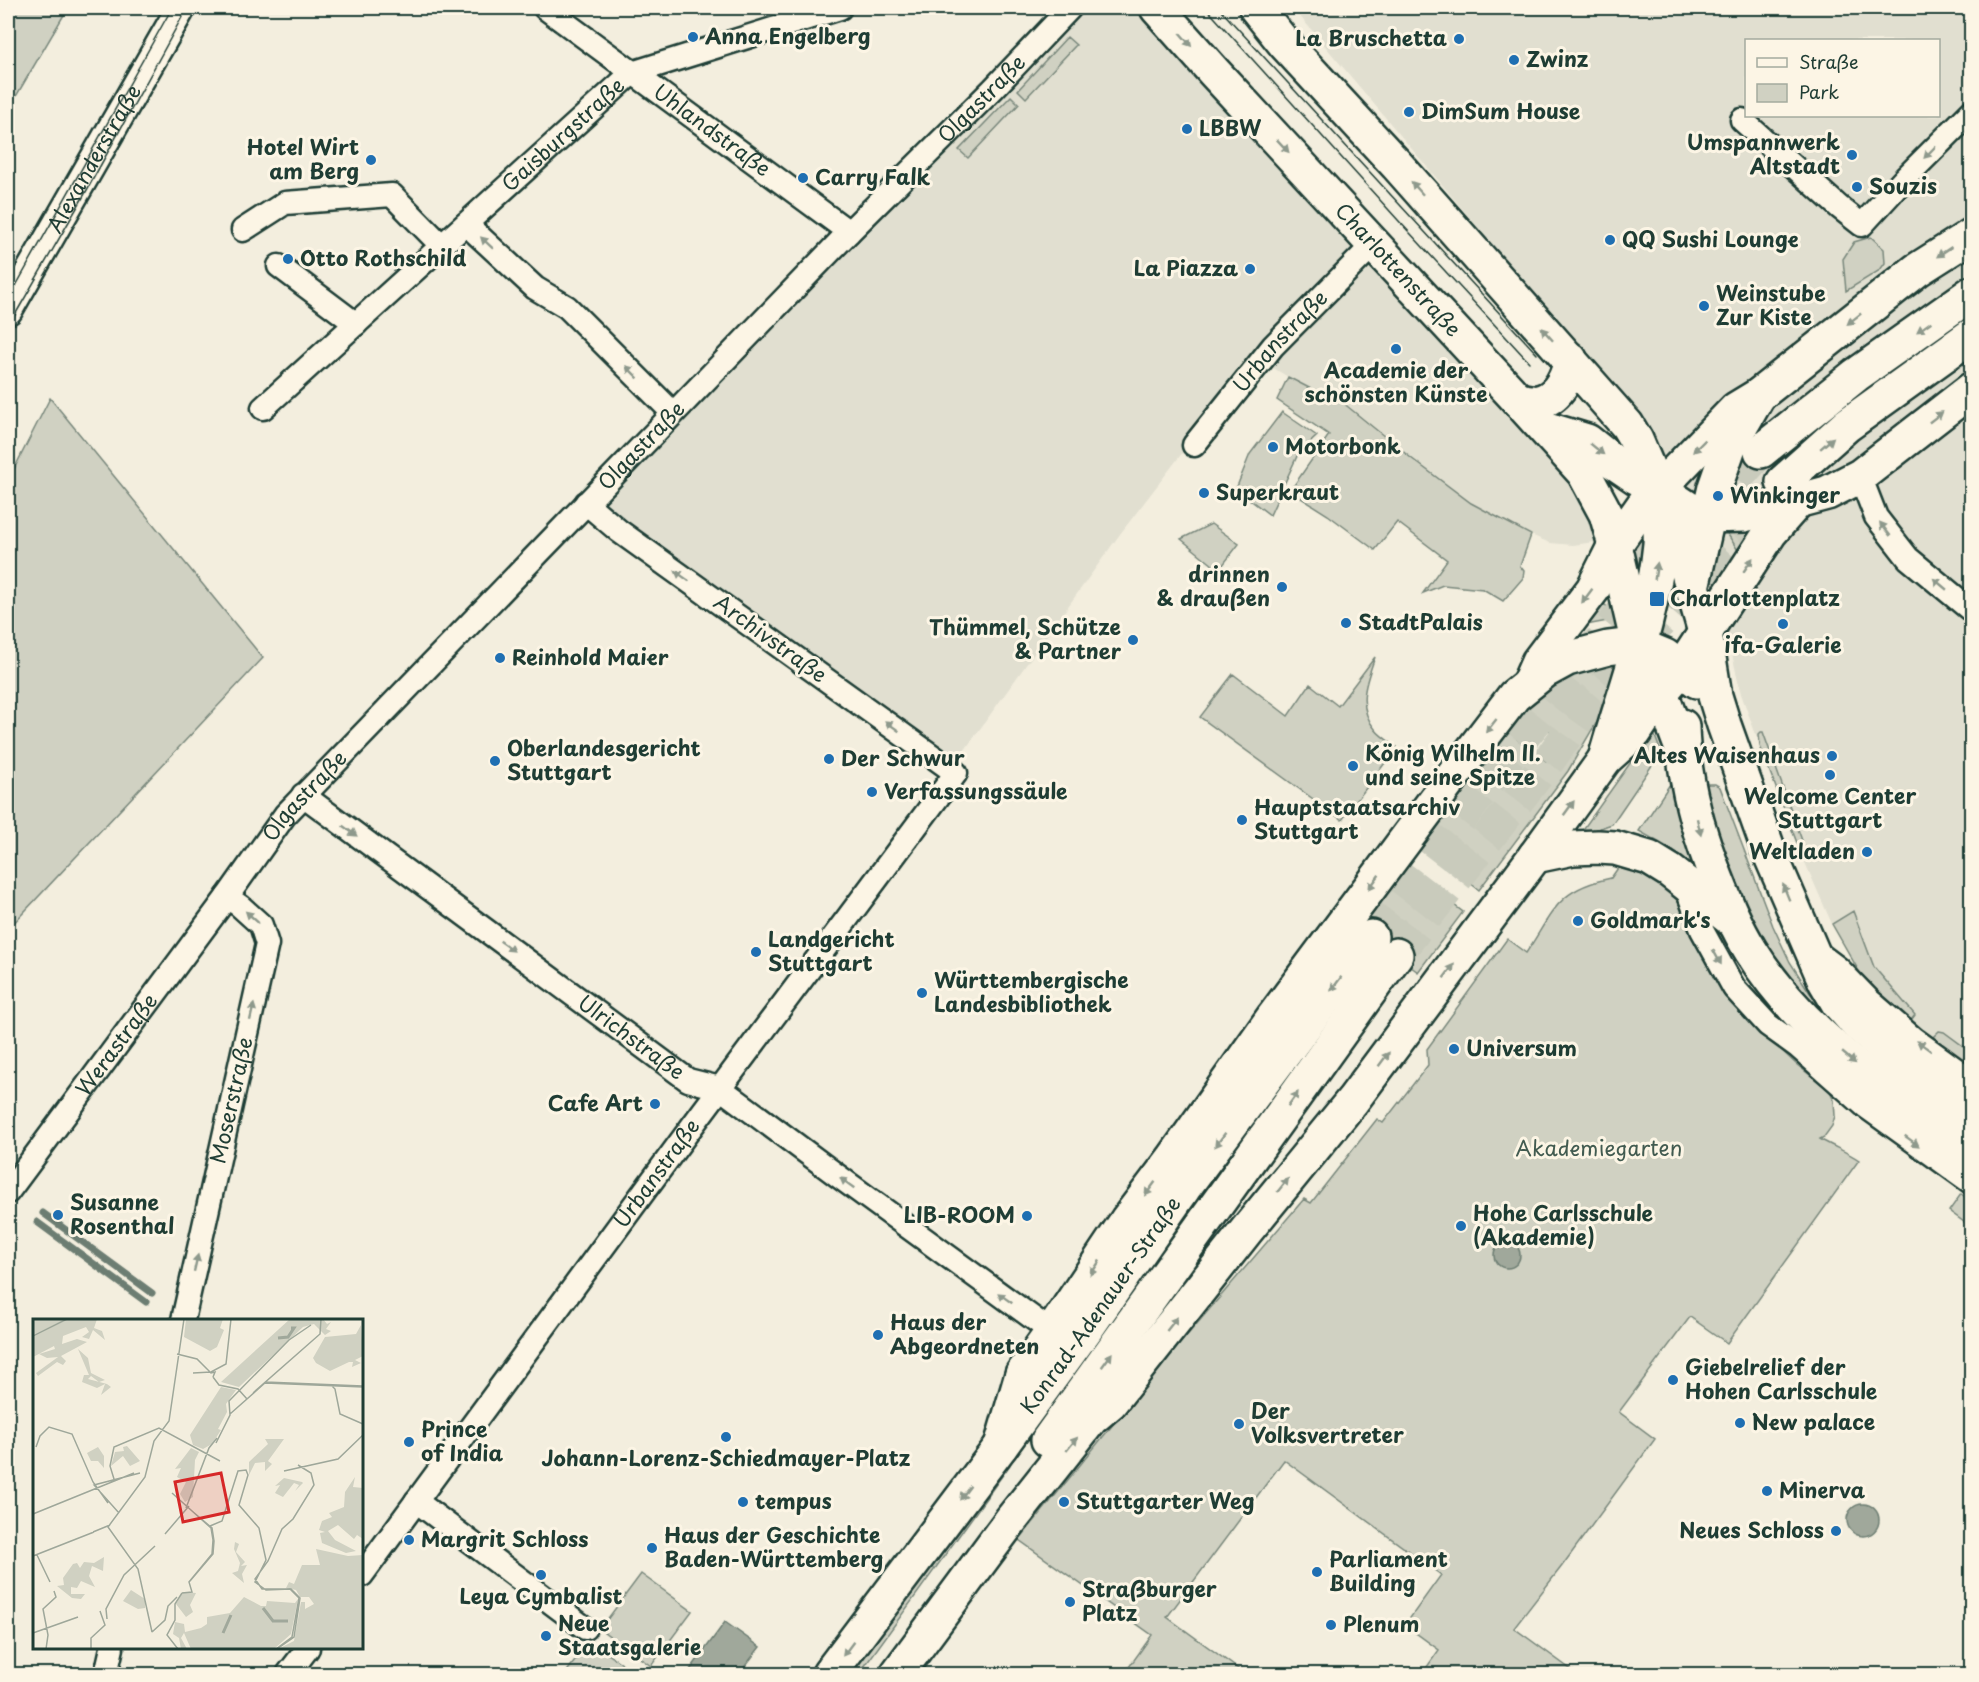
<svg xmlns="http://www.w3.org/2000/svg" width="1979" height="1682" font-family="'Playpen Sans',sans-serif">
<style>
.built{fill:#e1dfd0;fill-rule:evenodd}
.green{fill:#d0d1c2;stroke:#78877b;stroke-width:1.5;fill-rule:evenodd}
.water{fill:#a0a89b;stroke:#6c7d72;stroke-width:1.5}
.lines{fill:none;stroke-linecap:round;stroke-linejoin:round}
.stream{stroke:#6c7d72;stroke-width:7}
.primary-tunnel{stroke:#c9cbbc;stroke-width:33;stroke-dasharray:33 16;stroke-linecap:butt}
.minor-casing{stroke:#1f3d34;stroke-width:27}
.tertiary-casing{stroke:#1f3d34;stroke-width:33}
.primary-casing{stroke:#1f3d34;stroke-width:38}
.minor{stroke:#fcf5e5;stroke-width:22}
.tertiary{stroke:#fcf5e5;stroke-width:28}
.primary{stroke:#fcf5e5;stroke-width:33}
.tram{stroke:#1f3d34;stroke-width:1.5}
.oneway{fill:#8e998c}
.poi-dot{fill:#1f6fb2;stroke:#fcf5e5;stroke-width:2}
.labels{text-anchor:middle;stroke-width:6;stroke-linejoin:round;paint-order:stroke}
.poi-label{font-size:21px;font-weight:bold;fill:#1f3d34;stroke:#fcf5e5;text-anchor:start}
.street-label{font-size:21px;fill:#1f3d34;stroke:#fcf5e5}
.park-label{font-size:21px;fill:#425b50;stroke:#fcf5e5}
.inset-river{fill:none;stroke:#a0a89b;stroke-width:3}
.inset-road{fill:none;stroke:#9ea79a;stroke-width:1.5}
.view{fill:#d62828;fill-opacity:0.15;stroke:#d62828;stroke-width:3}
.inset-edge{fill:none;stroke:#1f3d34;stroke-width:3}
</style>
<rect width="100%" height="100%" fill="#f3eede"/>
<filter id="ink" filterUnits="userSpaceOnUse"><feTurbulence type="fractalNoise" baseFrequency=".0167" numOctaves="2"/><feDisplacementMap in="SourceGraphic" scale="12" xChannelSelector="R" yChannelSelector="G"/><feConvolveMatrix kernelMatrix="1 2 1 2 8 2 1 2 1" color-interpolation-filters="sRGB"/></filter>
<g filter="url(#ink)">
<path class="built" d="M 1052,8 L 1148,8 L 1537,439 L 1585,501 L 1594,542 L 1573,545 L 1550,543 L 1531,535 L 1471,503 L 1319,391 L 1313,390 L 1288,377 L 1256,357 L 1120,534 L 954,765 L 581,491 Z
M 1293,8 L 1971,8 L 1971,1069 L 1909,1023 L 1860,973 L 1832,924 L 1792,833 L 1741,694 L 1725,623 L 1588,358 ZM 1746,40 L 1938,40 L 1938,116 L 1746,116 Z"/>
<path class="green" d="M 8,8 L 68,8 L 8,110 Z
M 1067,37 L 1076,45 L 1026,98 L 1018,90 Z
M 1011,96 L 1019,104 L 968,158 L 959,150 Z
M 1871,237 L 1884,249 L 1885,263 L 1880,270 L 1846,291 L 1843,259 L 1854,242 Z
M 1971,311 L 1971,324 L 1778,467 L 1772,461 L 1840,404 Z
M 1288,377 L 1313,390 L 1328,394 L 1342,402 L 1411,458 L 1471,503 L 1531,535 L 1520,566 L 1524,571 L 1523,578 L 1503,601 L 1483,589 L 1443,585 L 1423,593 L 1447,560 L 1397,522 L 1375,550 L 1328,515 L 1290,491 L 1329,435 L 1277,400 Z
M 50,398 L 263,658 L 8,929 L 8,481 Z
M 1282,412 L 1317,436 L 1298,454 L 1270,515 L 1236,489 L 1250,454 Z
M 1211,524 L 1239,544 L 1219,570 L 1181,539 Z
M 1755,530 L 1739,552 L 1727,533 Z
M 1647,531 L 1641,586 L 1632,550 Z
M 1713,548 L 1725,572 L 1716,589 L 1710,578 Z
M 1595,597 L 1610,609 L 1618,619 L 1576,627 Z
M 1375,657 C 1366,682 1356,706 1375,729 C 1380,736 1390,742 1397,747 L 1342,820 L 1200,717 L 1233,674 L 1288,716 L 1310,684 L 1338,706 Z
M 1595,665 L 1607,673 L 1612,687 L 1596,723 L 1568,771 L 1479,890 L 1414,839 L 1547,679 ZM 1539,723 C 1551,729 1555,735 1557,748 L 1546,761 L 1517,739 L 1528,725 Z
M 1653,731 L 1661,752 L 1612,824 L 1579,835 Z
M 1761,732 L 1763,732 L 1804,846 L 1799,848 L 1760,746 L 1759,734 Z
M 1670,784 L 1698,872 L 1671,849 L 1639,831 Z
M 1709,784 L 1715,784 L 1720,787 L 1773,926 L 1790,962 L 1810,993 L 1876,1065 L 1804,1000 L 1746,914 L 1702,789 L 1704,785 Z
M 1399,863 L 1463,912 L 1418,972 L 1354,925 Z
M 1620,865 C 1642,868 1661,881 1675,897 L 1763,1033 L 1796,1064 L 1830,1091 L 1834,1100 L 1835,1116 L 1832,1126 L 1824,1137 L 1820,1139 C 1833,1147 1846,1151 1859,1160 L 1727,1343 L 1690,1317 L 1619,1412 L 1655,1439 L 1562,1566 L 1514,1628 L 1577,1674 L 1422,1674 L 1439,1650 L 1405,1625 L 1441,1575 L 1284,1460 L 1167,1617 L 1245,1674 L 1124,1674 L 1152,1635 L 1019,1540 L 1159,1368 L 1304,1199 L 1311,1203 L 1377,1119 L 1383,1123 L 1428,1065 L 1427,1049 L 1507,939 L 1526,953 C 1554,911 1557,889 1611,878 Z
M 1853,911 L 1874,967 L 1915,1015 L 1909,1023 L 1860,973 L 1832,924 Z
M 1382,949 L 1065,1395 L 1061,1392 L 1197,1195 Z
M 1939,1031 L 1944,1032 L 1971,1052 L 1971,1069 L 1931,1039 Z
M 1961,1194 L 1971,1201 L 1971,1227 L 1949,1211 Z
M 1007,1460 L 1011,1462 L 1010,1465 L 859,1674 L 845,1674 Z
M 641,1574 L 692,1611 L 651,1666 L 600,1629 Z
M 590,1641 L 636,1674 L 565,1674 Z"/>
<path class="water" d="M1494 1255a13 13 0 1 1 26 0a13 13 0 1 1-26 0Z
M1847 1520a16 16 0 1 1 32 0a16 16 0 1 1-32 0Z
M 725,1622 L 760,1647 L 739,1674 L 687,1674 Z"/>
<g class="lines">
<path class="stream" d="M 43,1213 L 152,1293
M 37,1222 L 146,1302"/>
<path class="primary-tunnel" d="M 1704,515 L 1761,451
M 1371,937 L 1524,736 L 1644,586
M 1396,955 L 1547,763 L 1591,701 L 1768,499"/>
<g class="minor-casing">
<g id="minor">
<path id="s1" d="M 545,8 L 849,232"/>
<path d="M 1742,120 L 1839,207 L 1862,225 L 1905,178 L 1972,111"/>
<path d="M 466,224 L 535,288 L 567,307 L 673,413"/>
<path d="M 243,230 L 285,203 L 392,195 L 442,246"/>
<path d="M 279,266 L 356,324"/>
<path id="s2" d="M 263,408 L 632,73 L 840,8"/>
<path id="s3" d="M 1194,445 L 1273,346 L 1374,244"/>
<path d="M 1860,476 L 1876,517 L 1908,558 L 1972,611"/>
<path id="s4" d="M 303,795 L 688,1080 L 720,1088 L 838,1176 L 1052,1332"/>
<path d="M 1685,884 L 1702,930 L 1734,988 L 1768,1025 L 1797,1046 L 1865,1106 L 1972,1183"/>
<path d="M 1814,950 L 1838,968 L 1868,999 L 1914,1039 L 1972,1081"/>
<path id="s5" d="M 8,1192 L 227,897 L 285,815 L 849,232 L 993,89 L 1070,8"/>
<path id="s6" d="M 183,1320 L 267,944 L 261,925 L 240,906 L 227,897"/>
<path d="M 416,1501 L 585,1628"/>
<path id="s7" d="M 362,1575 L 701,1114 L 956,773 L 619,531 L 586,503"/>
<path d="M 106,1674 L 112,1648"/>
<path d="M 288,1674 L 308,1648"/>
</g>
</g>
<g class="tertiary-casing">
<g id="tertiary">
<path id="s8" d="M 8,310 L 181,8"/>
</g>
</g>
<g class="primary-casing">
<g id="primary">
<path id="s9" d="M 1157,8 L 1214,72 L 1518,400 L 1584,473 L 1606,514 L 1615,545 L 1639,649 L 1661,693 L 1682,749"/>
<path d="M 1256,8 L 1284,43 L 1397,165 L 1627,425 L 1636,440 L 1679,541 L 1705,632 L 1715,696 L 1724,725 L 1770,854 L 1825,981 L 1838,1003 L 1857,1024 L 1899,1060 L 1972,1114"/>
<path d="M 1518,400 C 1526,401 1535,404 1542,401 C 1559,396 1569,375 1570,359"/>
<path d="M 1544,428 L 1587,441 L 1611,460 L 1636,477 L 1656,487 L 1688,508 L 1708,516 L 1744,515 L 1827,493 L 1860,476 L 1972,389"/>
<path d="M 1761,451 L 1856,375 L 1972,293"/>
<path d="M 1783,482 L 1847,425 L 1972,335"/>
<path d="M 1693,583 L 1715,487 L 1729,447 L 1759,395"/>
<path d="M 1530,680 L 1538,662 L 1593,589 L 1615,545 L 1656,487 L 1675,472 L 1736,409 L 1759,395 L 1917,270 L 1972,235"/>
<path d="M 1682,726 C 1683,773 1695,821 1711,864 C 1722,894 1734,924 1751,951 C 1803,1036 1893,1094 1972,1153"/>
<path d="M 1605,759 C 1625,688 1653,618 1660,544 C 1661,532 1659,519 1658,507"/>
<path d="M 1535,856 L 1573,848 L 1598,847 L 1615,848 L 1649,858 L 1670,871 L 1732,920"/>
<path d="M 1048,1440 L 1396,955"/>
<path d="M 1001,1446 L 1022,1374 L 1052,1332 L 1127,1220 L 1173,1159 L 1274,1016 L 1465,760 L 1514,696 L 1545,671 L 1567,659 L 1608,648 L 1624,646 L 1653,651 L 1665,656 L 1697,681"/>
<path id="s10" d="M 829,1674 L 1001,1446 L 1089,1325 L 1184,1188 L 1371,937"/>
<path d="M 897,1674 L 1011,1520 L 1091,1419 L 1110,1403 L 1246,1231 L 1353,1100 L 1535,856 L 1605,759 L 1635,732 L 1661,693 L 1682,668 L 1770,533 L 1798,501"/>
</g>
</g>
<use href="#minor" class="minor"/>
<use href="#tertiary" class="tertiary"/>
<use href="#primary" class="primary"/>
<path class="tram" d="M 1206,8 L 1398,220 L 1529,362
M 1219,8 L 1537,354
M 8,300 L 172,8
M 8,327 L 82,199 L 187,8"/>
</g>
<defs><path id="oneway-solid" d="M-6-.8H1V-3.2L6.5 0L1 3.2V.8H-6Z" transform="scale(1.5)"/></defs>
<g class="oneway">
<use href="#oneway-solid" transform="translate(1186 40) rotate(49)"/>
<use href="#oneway-solid" transform="translate(1283 146) rotate(47)"/>
<use href="#oneway-solid" transform="translate(1930 152) rotate(134)"/>
<use href="#oneway-solid" transform="translate(1417 188) rotate(-132)"/>
<use href="#oneway-solid" transform="translate(487 243) rotate(-137)"/>
<use href="#oneway-solid" transform="translate(1944 252) rotate(146)"/>
<use href="#oneway-solid" transform="translate(1854 319) rotate(142)"/>
<use href="#oneway-solid" transform="translate(1924 327) rotate(145)"/>
<use href="#oneway-solid" transform="translate(1547 334) rotate(-132)"/>
<use href="#oneway-solid" transform="translate(632 372) rotate(-135)"/>
<use href="#oneway-solid" transform="translate(1936 417) rotate(-38)"/>
<use href="#oneway-solid" transform="translate(1827 443) rotate(-41)"/>
<use href="#oneway-solid" transform="translate(1699 446) rotate(135)"/>
<use href="#oneway-solid" transform="translate(1597 449) rotate(39)"/>
<use href="#oneway-solid" transform="translate(1885 529) rotate(-128)"/>
<use href="#oneway-solid" transform="translate(1748 565) rotate(-56)"/>
<use href="#oneway-solid" transform="translate(1656 571) rotate(-81)"/>
<use href="#oneway-solid" transform="translate(682 576) rotate(-144)"/>
<use href="#oneway-solid" transform="translate(1940 584) rotate(-140)"/>
<use href="#oneway-solid" transform="translate(1587 596) rotate(127)"/>
<use href="#oneway-solid" transform="translate(892 726) rotate(-144)"/>
<use href="#oneway-solid" transform="translate(1491 726) rotate(128)"/>
<use href="#oneway-solid" transform="translate(1569 808) rotate(-54)"/>
<use href="#oneway-solid" transform="translate(1699 827) rotate(77)"/>
<use href="#oneway-solid" transform="translate(350 831) rotate(36)"/>
<use href="#oneway-solid" transform="translate(1374 882) rotate(126)"/>
<use href="#oneway-solid" transform="translate(1786 892) rotate(-112)"/>
<use href="#oneway-solid" transform="translate(252 917) rotate(-138)"/>
<use href="#oneway-solid" transform="translate(507 946) rotate(36)"/>
<use href="#oneway-solid" transform="translate(1717 957) rotate(61)"/>
<use href="#oneway-solid" transform="translate(1449 971) rotate(-53)"/>
<use href="#oneway-solid" transform="translate(1336 984) rotate(127)"/>
<use href="#oneway-solid" transform="translate(252 1012) rotate(-77)"/>
<use href="#oneway-solid" transform="translate(1924 1046) rotate(-144)"/>
<use href="#oneway-solid" transform="translate(1849 1058) rotate(40)"/>
<use href="#oneway-solid" transform="translate(1384 1059) rotate(-53)"/>
<use href="#oneway-solid" transform="translate(1293 1099) rotate(-54)"/>
<use href="#oneway-solid" transform="translate(1220 1140) rotate(127)"/>
<use href="#oneway-solid" transform="translate(1912 1141) rotate(36)"/>
<use href="#oneway-solid" transform="translate(847 1183) rotate(-144)"/>
<use href="#oneway-solid" transform="translate(1283 1185) rotate(-51)"/>
<use href="#oneway-solid" transform="translate(1150 1189) rotate(127)"/>
<use href="#oneway-solid" transform="translate(196 1263) rotate(-77)"/>
<use href="#oneway-solid" transform="translate(1095 1268) rotate(124)"/>
<use href="#oneway-solid" transform="translate(1005 1298) rotate(-144)"/>
<use href="#oneway-solid" transform="translate(1172 1324) rotate(-52)"/>
<use href="#oneway-solid" transform="translate(1107 1360) rotate(-54)"/>
<use href="#oneway-solid" transform="translate(1072 1444) rotate(-51)"/>
<use href="#oneway-solid" transform="translate(965 1493) rotate(127)"/>
<use href="#oneway-solid" transform="translate(848 1649) rotate(127)"/>
</g>
</g>
<g class="poi-dot">
<circle cx="693" cy="37" r="6"/>
<circle cx="1459" cy="39" r="6"/>
<circle cx="1514" cy="60" r="6"/>
<circle cx="1409" cy="112" r="6"/>
<circle cx="1187" cy="129" r="6"/>
<circle cx="1852" cy="155" r="6"/>
<circle cx="371" cy="160" r="6"/>
<circle cx="803" cy="178" r="6"/>
<circle cx="1857" cy="187" r="6"/>
<circle cx="1610" cy="240" r="6"/>
<circle cx="288" cy="259" r="6"/>
<circle cx="1250" cy="269" r="6"/>
<circle cx="1704" cy="306" r="6"/>
<circle cx="1396" cy="349" r="6"/>
<circle cx="1273" cy="447" r="6"/>
<circle cx="1204" cy="493" r="6"/>
<circle cx="1718" cy="496" r="6"/>
<circle cx="1282" cy="587" r="6"/>
<rect x="1649" y="591" width="16" height="16" rx="3"/>
<circle cx="1346" cy="623" r="6"/>
<circle cx="1783" cy="624" r="6"/>
<circle cx="1133" cy="640" r="6"/>
<circle cx="500" cy="658" r="6"/>
<circle cx="1832" cy="756" r="6"/>
<circle cx="829" cy="759" r="6"/>
<circle cx="495" cy="761" r="6"/>
<circle cx="1353" cy="766" r="6"/>
<circle cx="1830" cy="775" r="6"/>
<circle cx="872" cy="792" r="6"/>
<circle cx="1242" cy="820" r="6"/>
<circle cx="1867" cy="852" r="6"/>
<circle cx="1578" cy="921" r="6"/>
<circle cx="756" cy="952" r="6"/>
<circle cx="922" cy="993" r="6"/>
<circle cx="1454" cy="1049" r="6"/>
<circle cx="655" cy="1104" r="6"/>
<circle cx="58" cy="1215" r="6"/>
<circle cx="1027" cy="1216" r="6"/>
<circle cx="1461" cy="1226" r="6"/>
<circle cx="878" cy="1335" r="6"/>
<circle cx="1673" cy="1380" r="6"/>
<circle cx="1740" cy="1423" r="6"/>
<circle cx="1239" cy="1424" r="6"/>
<circle cx="726" cy="1437" r="6"/>
<circle cx="409" cy="1442" r="6"/>
<circle cx="1767" cy="1491" r="6"/>
<circle cx="743" cy="1502" r="6"/>
<circle cx="1064" cy="1502" r="6"/>
<circle cx="1836" cy="1531" r="6"/>
<circle cx="409" cy="1540" r="6"/>
<circle cx="652" cy="1548" r="6"/>
<circle cx="1317" cy="1572" r="6"/>
<circle cx="541" cy="1575" r="6"/>
<circle cx="1070" cy="1602" r="6"/>
<circle cx="1331" cy="1625" r="6"/>
<circle cx="546" cy="1636" r="6"/>
</g>
<g class="labels">
<g class="poi-label">
<text x="705" y="44">Anna Engelberg</text>
<text x="1447" y="46" text-anchor="end">La Bruschetta</text>
<text x="1526" y="67">Zwinz</text>
<text x="1421" y="119">DimSum House</text>
<text x="1199" y="136">LBBW</text>
<text x="1840" y="150" text-anchor="end">Umspannwerk<tspan x="1840" dy="24">Altstadt</tspan></text>
<text x="359" y="155" text-anchor="end">Hotel Wirt<tspan x="359" dy="24">am Berg</tspan></text>
<text x="815" y="185">Carry Falk</text>
<text x="1869" y="194">Souzis</text>
<text x="1622" y="247">QQ Sushi Lounge</text>
<text x="300" y="266">Otto Rothschild</text>
<text x="1238" y="276" text-anchor="end">La Piazza</text>
<text x="1716" y="301">Weinstube<tspan x="1716" dy="24">Zur Kiste</tspan></text>
<text x="1396" y="378" text-anchor="middle">Academie der<tspan x="1396" dy="24">schönsten Künste</tspan></text>
<text x="1285" y="454">Motorbonk</text>
<text x="1216" y="500">Superkraut</text>
<text x="1730" y="503">Winkinger</text>
<text x="1270" y="582" text-anchor="end">drinnen<tspan x="1270" dy="24">&amp; draußen</tspan></text>
<text x="1670" y="606">Charlottenplatz</text>
<text x="1358" y="630">StadtPalais</text>
<text x="1121" y="635" text-anchor="end">Thümmel, Schütze<tspan x="1121" dy="24">&amp; Partner</tspan></text>
<text x="1783" y="653" text-anchor="middle">ifa-Galerie</text>
<text x="512" y="665">Reinhold Maier</text>
<text x="507" y="756">Oberlandesgericht<tspan x="507" dy="24">Stuttgart</tspan></text>
<text x="1365" y="761">König Wilhelm II.<tspan x="1365" dy="24">und seine Spitze</tspan></text>
<text x="1820" y="763" text-anchor="end">Altes Waisenhaus</text>
<text x="841" y="766">Der Schwur</text>
<text x="884" y="799">Verfassungssäule</text>
<text x="1830" y="804" text-anchor="middle">Welcome Center<tspan x="1830" dy="24">Stuttgart</tspan></text>
<text x="1254" y="815">Hauptstaatsarchiv<tspan x="1254" dy="24">Stuttgart</tspan></text>
<text x="1855" y="859" text-anchor="end">Weltladen</text>
<text x="1590" y="928">Goldmark's</text>
<text x="768" y="947">Landgericht<tspan x="768" dy="24">Stuttgart</tspan></text>
<text x="934" y="988">Württembergische<tspan x="934" dy="24">Landesbibliothek</tspan></text>
<text x="1466" y="1056">Universum</text>
<text x="643" y="1111" text-anchor="end">Cafe Art</text>
<text x="70" y="1210">Susanne<tspan x="70" dy="24">Rosenthal</tspan></text>
<text x="1473" y="1221">Hohe Carlsschule<tspan x="1473" dy="24">(Akademie)</tspan></text>
<text x="1015" y="1223" text-anchor="end">LIB-ROOM</text>
<text x="890" y="1330">Haus der<tspan x="890" dy="24">Abgeordneten</tspan></text>
<text x="1685" y="1375">Giebelrelief der<tspan x="1685" dy="24">Hohen Carlsschule</tspan></text>
<text x="1251" y="1419">Der<tspan x="1251" dy="24">Volksvertreter</tspan></text>
<text x="1752" y="1430">New palace</text>
<text x="421" y="1437">Prince<tspan x="421" dy="24">of India</tspan></text>
<text x="726" y="1466" text-anchor="middle">Johann-Lorenz-Schiedmayer-Platz</text>
<text x="1779" y="1498">Minerva</text>
<text x="755" y="1509">tempus</text>
<text x="1076" y="1509">Stuttgarter Weg</text>
<text x="1824" y="1538" text-anchor="end">Neues Schloss</text>
<text x="664" y="1543">Haus der Geschichte<tspan x="664" dy="24">Baden-Württemberg</tspan></text>
<text x="421" y="1547">Margrit Schloss</text>
<text x="1329" y="1567">Parliament<tspan x="1329" dy="24">Building</tspan></text>
<text x="1082" y="1597">Straßburger<tspan x="1082" dy="24">Platz</tspan></text>
<text x="541" y="1604" text-anchor="middle">Leya Cymbalist</text>
<text x="558" y="1631">Neue<tspan x="558" dy="24">Staatsgalerie</tspan></text>
<text x="1343" y="1632">Plenum</text>
</g>
<g class="street-label">
<text dy="7" stroke="none"><textPath href="#s5" startOffset="1467">Olgastraße</textPath></text>
<text dy="7" stroke="none"><textPath href="#s1" startOffset="207">Uhlandstraße</textPath></text>
<text dy="7" stroke="none"><textPath href="#s2" startOffset="406">Gaisburgstraße</textPath></text>
<text dy="7" stroke="none"><textPath href="#s8" startOffset="174">Alexanderstraße</textPath></text>
<text dy="7" stroke="none"><textPath href="#s9" startOffset="356">Charlottenstraße</textPath></text>
<text dy="7" stroke="none"><textPath href="#s3" startOffset="135">Urbanstraße</textPath></text>
<text dy="7" stroke="none"><textPath href="#s5" startOffset="981">Olgastraße</textPath></text>
<text transform="translate(770 639) rotate(36)" y="7">Archivstraße</text>
<text dy="7" stroke="none"><textPath href="#s5" startOffset="495">Olgastraße</textPath></text>
<text dy="7" stroke="none"><textPath href="#s4" startOffset="408">Ulrichstraße</textPath></text>
<text dy="7" stroke="none"><textPath href="#s5" startOffset="183">Werastraße</textPath></text>
<text dy="7" stroke="none"><textPath href="#s6" startOffset="225">Moserstraße</textPath></text>
<text dy="7" stroke="none"><textPath href="#s7" startOffset="498">Urbanstraße</textPath></text>
<text dy="7" stroke="none"><textPath href="#s10" startOffset="458">Konrad-Adenauer-Straße</textPath></text>
</g>
<g class="park-label">
<text x="1599" y="1156">Akademiegarten</text>
</g>
</g>
<g transform="translate(33 1319)">
<rect width="330" height="330" fill="#f3eede"/>
<path d="M 0,0 L 33,0 L 0,16 ZM 35,0 L 64,0 L 61,9 L 69,12 L 72,21 L 60,11 L 56,20 L 49,18 L 56,13 L 53,8 L 30,17 L 29,25 L 44,20 L 54,23 L 28,37 L 33,42 L 30,46 L 24,43 L 5,57 L 3,54 L 25,38 L 14,39 L 6,35 L 22,30 L 21,27 L 0,38 L 0,18 ZM 153,0 L 190,0 L 187,9 L 191,11 L 184,28 L 177,32 L 151,18 ZM 257,0 L 290,0 L 294,5 L 298,3 L 293,10 L 298,12 L 292,16 L 281,5 L 270,8 L 206,68 L 188,63 ZM 328,6 L 330,37 L 322,41 L 328,44 L 319,48 L 320,43 L 316,43 L 297,52 L 283,44 L 280,39 L 292,18 L 323,15 ZM 45,30 L 55,39 L 58,54 L 72,61 L 66,63 L 58,57 L 55,60 L 74,65 L 78,68 L 68,76 L 72,65 L 64,69 L 49,63 L 51,56 L 56,56 ZM 188,68 L 203,71 L 193,85 L 194,93 L 185,110 L 188,111 L 179,125 L 170,130 L 160,126 L 157,116 ZM 232,120 L 251,120 L 235,142 L 239,145 L 232,152 L 232,143 L 222,144 L 216,156 L 216,143 L 235,125 ZM 94,127 L 107,142 L 97,147 L 90,137 L 78,147 L 82,133 L 91,132 L 90,128 ZM 65,128 L 71,137 L 71,149 L 65,142 L 58,142 L 54,134 ZM 158,129 L 166,133 L 162,141 L 160,178 L 152,183 L 147,175 L 153,163 L 144,158 L 148,149 L 142,150 ZM 322,158 L 320,168 L 330,169 L 330,220 L 324,216 L 321,220 L 305,206 L 295,212 L 302,221 L 323,232 L 313,234 L 289,224 L 287,214 L 292,213 L 286,211 L 289,202 L 299,198 L 296,194 L 311,188 L 312,173 ZM 251,159 L 269,163 L 270,164 L 262,172 L 266,166 L 261,164 L 250,178 L 242,174 L 247,166 L 242,167 ZM 202,223 L 206,225 L 203,233 L 212,243 L 208,247 L 214,246 L 209,255 L 211,264 L 199,254 L 205,252 L 207,244 L 201,230 ZM 283,230 L 315,237 L 330,236 L 330,330 L 245,330 L 261,322 L 268,283 L 272,283 L 272,290 L 281,285 L 276,278 L 267,278 L 263,271 L 253,269 L 256,263 L 261,265 L 269,246 L 287,246 ZM 71,238 L 70,252 L 59,247 L 56,257 L 62,268 L 48,262 L 44,269 L 38,268 L 38,275 L 52,275 L 48,280 L 39,279 L 24,267 L 31,266 L 30,259 L 40,245 L 44,244 L 47,249 L 51,243 L 61,244 ZM 98,271 L 112,280 L 112,289 L 105,290 L 90,282 ZM 150,273 L 163,274 L 157,286 L 160,293 L 153,298 L 143,285 ZM 211,278 L 228,287 L 233,287 L 234,282 L 262,284 L 265,280 L 258,315 L 241,330 L 158,330 L 151,314 L 148,319 L 154,330 L 148,330 L 146,319 L 140,315 L 142,303 L 151,305 L 152,313 L 168,309 L 174,305 L 174,298 L 197,294 Z" fill="#d0d1c2"/>
<path class="inset-river" d="M 245,19 L 255,18 L 261,9 L 258,9M 230,289 L 240,302 L 255,302M 190,314 L 198,296"/>
<path class="inset-road" d="M 0,17 L 34,0M 146,34 L 151,0M 144,35 L 164,40 L 178,54 L 182,53 L 180,58M 160,54 L 178,53 L 193,45 L 198,0M 180,58 L 186,66 L 205,70 L 214,80M 232,64 L 330,68M 298,66 L 302,70 L 307,95 L 330,105M 220,74 L 287,15 L 288,0M 197,95 L 233,63 L 330,67M 183,124 L 197,96 L 196,82 L 256,21 L 278,6M 3,128 L 7,117 L 16,108 L 39,115 L 60,163 L 75,184M 251,152 L 305,140 L 330,116M 81,160 L 77,147 L 81,128 L 126,109 L 187,142M 139,174 L 178,209 L 180,221 L 179,235 L 156,263 L 159,273 L 149,274M 153,189 L 176,129 L 184,119M 86,194 L 61,166 L 107,154M 0,195 L 101,154M 177,207 L 189,202 L 205,152 L 213,151 L 215,156 L 206,186 L 226,209 L 233,241 L 222,263 L 233,271 L 258,270 L 267,279 L 261,318 L 244,330M 60,213 L 77,206M 132,215 L 156,187M 4,236 L 17,263M 0,237 L 61,213M 157,262 L 180,235 L 181,222 L 179,209 L 159,192M 74,300 L 73,290 L 91,256 L 122,227M 119,313 L 105,250 L 75,208 L 112,158 L 121,122 L 136,102 L 151,0M 119,313 L 132,301 L 135,287 L 144,278M 0,314 L 45,298M 13,330 L 15,316 L 10,290 L 23,278 L 21,272M 58,330 L 58,319 L 72,306 L 67,292M 145,330 L 134,316 L 142,301 L 142,285 L 149,274M 243,330 L 259,318 L 266,279 L 257,270 L 229,270 L 222,260 L 235,242 L 249,210 L 260,200 L 281,166 L 278,154 L 265,146"/>
<path class="view" d="M 188,154 L 196,193 L 150,203 L 142,163 Z"/>
<rect width="330" height="330" class="inset-edge"/>
</g>
<rect width="1979" height="1682" fill="none" stroke="#fcf5e5" stroke-width="30"/>
<rect x="15" y="15" width="1949" height="1652" fill="none" stroke="#1f3d34" stroke-width="2" filter="url(#ink)"/>
<rect x="1745" y="39" width="195" height="78" fill="#fcf5e5" stroke="#a4ab9e" stroke-width="1.5"/>
<rect x="1757" y="58" width="30" height="9" fill="#fcf5e5" stroke="#a4ab9e" stroke-width="1.5"/>
<text x="1799" y="69" font-size="18" fill="#1f3d34">Straße</text>
<rect x="1757" y="84" width="30" height="18" fill="#d0d1c2" stroke="#a4ab9e" stroke-width="1.5"/>
<text x="1799" y="99" font-size="18" fill="#1f3d34">Park</text>
</svg>
